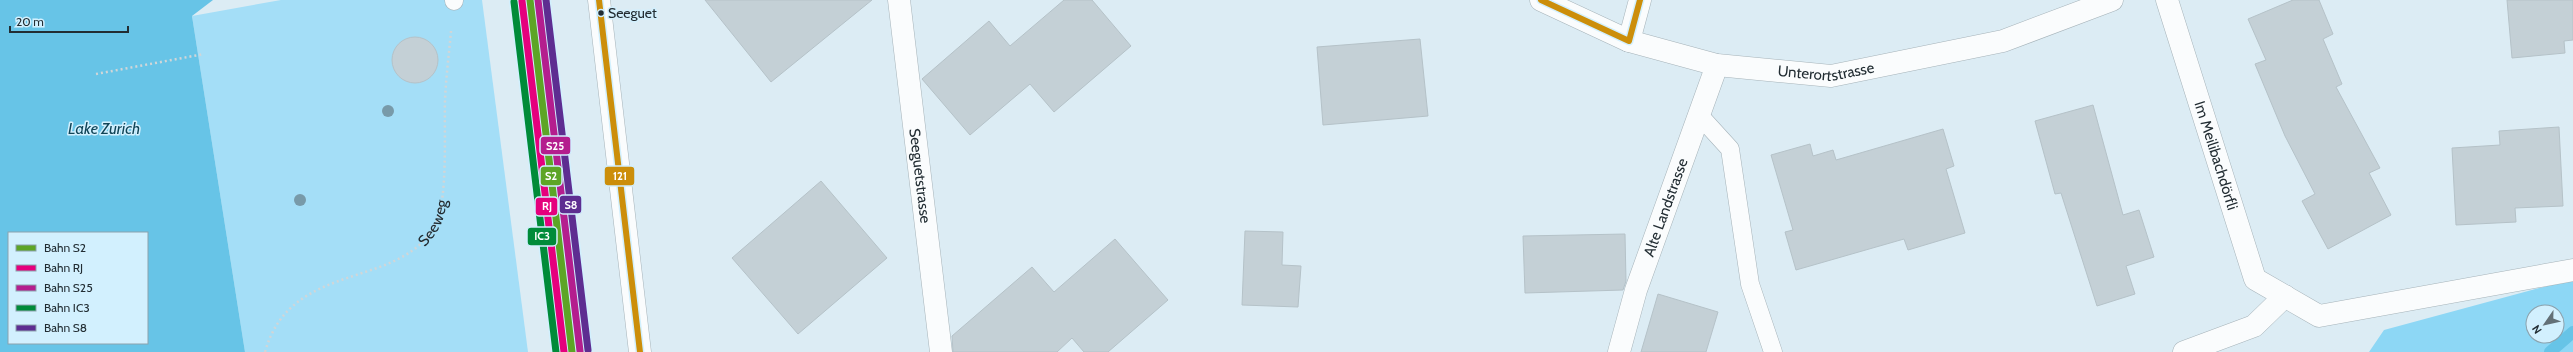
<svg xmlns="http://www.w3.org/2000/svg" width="2573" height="352" font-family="Cabin,sans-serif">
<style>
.green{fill:#a4def7}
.forest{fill:#8dd7f5;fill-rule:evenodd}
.water{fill:#67c4e7;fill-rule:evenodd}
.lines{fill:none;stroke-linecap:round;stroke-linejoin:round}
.stream{stroke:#67c4e7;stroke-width:12}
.building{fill:#c4d0d6;stroke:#b5c2c8}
.lane-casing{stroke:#a6b3b9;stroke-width:19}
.street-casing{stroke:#a6b3b9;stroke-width:23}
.primary-casing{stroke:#a6b3b9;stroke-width:23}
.path{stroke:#d1d6d8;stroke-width:2.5;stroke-dasharray:2 3;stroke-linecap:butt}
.lane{stroke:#fafcfd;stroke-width:18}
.street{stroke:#fafcfd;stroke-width:22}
.primary{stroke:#fafcfd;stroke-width:22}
.bus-1-casing{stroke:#d2f0fe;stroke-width:9}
.bus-1{stroke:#cc8e0a;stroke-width:6}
.rail-1-casing{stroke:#d2f0fe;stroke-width:10}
.rail-2-casing{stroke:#d2f0fe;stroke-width:10}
.rail-3-casing{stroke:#d2f0fe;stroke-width:10}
.rail-4-casing{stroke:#d2f0fe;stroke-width:10}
.rail-5-casing{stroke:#d2f0fe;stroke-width:10}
.rail-1{stroke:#5da526;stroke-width:7}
.rail-2{stroke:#e5007d;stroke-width:7}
.rail-3{stroke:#b41e8e;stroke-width:7}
.rail-4{stroke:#008b39;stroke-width:7}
.rail-5{stroke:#5e2d91;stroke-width:7}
.tree{fill:#789aa9}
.bus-dot{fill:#222d33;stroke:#d2f0fe;stroke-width:1.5}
.labels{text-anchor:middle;stroke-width:3;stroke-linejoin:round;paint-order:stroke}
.bus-label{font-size:14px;fill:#222d33;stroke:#d2f0fe;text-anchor:start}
.street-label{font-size:15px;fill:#222d33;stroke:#d2f0fe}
.water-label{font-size:16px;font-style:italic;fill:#104457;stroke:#d2f0fe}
.line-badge{stroke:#d2f0fe;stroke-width:1.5}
.badge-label{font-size:11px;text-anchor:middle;font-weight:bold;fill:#fff}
</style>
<rect width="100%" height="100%" fill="#dcecf4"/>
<path class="green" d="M 281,0 L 482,0 L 528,352 L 245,352 L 192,16 Z"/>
<path class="forest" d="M 2573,279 L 2573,352 L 2369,352 L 2384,330 ZM 2533,312 L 2557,312 L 2557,336 L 2533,336 Z"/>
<path class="water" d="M 0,0 L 213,0 L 192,16 L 245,352 L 0,352 ZM 9,233 L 147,233 L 147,343 L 9,343 Z"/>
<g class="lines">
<path class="stream" d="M 2550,352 L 2573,332"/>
</g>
<path class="building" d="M 705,0 L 872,0 L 771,82 Z
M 1064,0 L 1092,0 L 1131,46 L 1054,112 L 1030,84 L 970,135 L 922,79 L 989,21 L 1010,46 Z
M 2293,0 L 2319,0 L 2333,34 L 2323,39 L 2342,84 L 2336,87 L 2380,168 L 2369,173 L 2391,215 L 2328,249 L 2302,201 L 2315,194 L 2285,136 L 2255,64 L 2266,60 L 2248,19 Z
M 2507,0 L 2573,0 L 2573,40 L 2564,41 L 2565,53 L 2512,58 Z
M392 60a23 23 0 1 1 46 0a23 23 0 1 1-46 0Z
M 1420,39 L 1428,116 L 1323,125 L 1317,47 Z
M 2093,105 L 2123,215 L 2139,210 L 2154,257 L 2126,266 L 2135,294 L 2097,306 L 2061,193 L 2055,194 L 2035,121 Z
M 2559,127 L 2563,206 L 2515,208 L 2516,222 L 2456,225 L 2452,148 L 2500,145 L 2499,131 Z
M 1943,129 L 1954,166 L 1946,169 L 1965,233 L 1908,250 L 1904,239 L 1796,270 L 1785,232 L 1793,230 L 1771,155 L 1810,144 L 1813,156 L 1833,150 L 1836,160 Z
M 821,181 L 887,258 L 798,334 L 732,258 Z
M 1245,231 L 1283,232 L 1282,265 L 1301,266 L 1298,307 L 1242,305 Z
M 1625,234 L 1626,281 L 1623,290 L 1525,293 L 1523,236 Z
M 1115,239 L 1168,300 L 1108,352 L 1084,352 L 1072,338 L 1057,352 L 953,352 L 952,336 L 1032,267 L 1054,292 Z
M 1658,294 L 1718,312 L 1706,352 L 1641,352 Z"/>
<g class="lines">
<g class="lane-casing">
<path id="lane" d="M 454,1 L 454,0
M 1699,115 L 1730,149 L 1750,284 L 1773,352"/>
</g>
<g class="street-casing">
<g id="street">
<path id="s2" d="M 899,0 L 941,352"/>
<path id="s3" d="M 1541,0 L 1629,41 L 1717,65 L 1831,76 L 2003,41 L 2112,0"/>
<path id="s4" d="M 2167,0 L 2255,279 L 2319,316 L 2573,270"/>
<path d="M 1629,41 L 1640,0"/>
<path id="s5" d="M 1619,352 L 1636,290 L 1717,65"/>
<path d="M 2184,352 L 2254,326 L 2285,296"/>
</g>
</g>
<g class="primary-casing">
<path id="primary" d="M 599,0 L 640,352"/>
</g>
<g class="path">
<path d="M 96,74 L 204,54"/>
<path id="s1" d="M 265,352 C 291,258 403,291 436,223 C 448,199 444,130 445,100 C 446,77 449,54 451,31"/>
</g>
<use href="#lane" class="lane"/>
<use href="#street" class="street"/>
<use href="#primary" class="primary"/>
<g class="bus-1-casing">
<path id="bus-1" d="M 599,0 L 640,352
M 1541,0 L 1629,41
M 1629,41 L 1640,0"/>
</g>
<use href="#bus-1" class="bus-1"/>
<g class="rail-1-casing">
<path id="rail-1" d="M 530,0 L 572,352"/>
</g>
<g class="rail-2-casing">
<path id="rail-2" d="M 522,1 L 564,352"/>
</g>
<g class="rail-3-casing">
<path id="rail-3" d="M 538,0 L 580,351"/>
</g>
<g class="rail-4-casing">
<path id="rail-4" d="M 514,2 L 556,352"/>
</g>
<g class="rail-5-casing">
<path id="rail-5" d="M 546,0 L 588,350"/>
</g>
<use href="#rail-1" class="rail-1"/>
<use href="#rail-2" class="rail-2"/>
<use href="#rail-3" class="rail-3"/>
<use href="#rail-4" class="rail-4"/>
<use href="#rail-5" class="rail-5"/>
</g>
<g class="tree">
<circle cx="388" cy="111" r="6"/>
<circle cx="300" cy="200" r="6"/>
</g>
<circle class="bus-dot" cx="601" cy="13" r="3.5"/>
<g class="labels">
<g class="bus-label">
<text x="608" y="18">Seeguet</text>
</g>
<g class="street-label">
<text dy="5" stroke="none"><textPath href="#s3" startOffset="298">Unterortstrasse</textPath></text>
<text dy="5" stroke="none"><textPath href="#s4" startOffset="163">Im Meilibachdörfli</textPath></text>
<text dy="5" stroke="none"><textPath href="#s2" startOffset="177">Seeguetstrasse</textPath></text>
<text dy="5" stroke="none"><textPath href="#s5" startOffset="152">Alte Landstrasse</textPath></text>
<text dy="5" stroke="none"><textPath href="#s1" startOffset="223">Seeweg</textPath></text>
</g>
<g class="water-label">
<text x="104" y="134">Lake Zurich</text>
</g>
</g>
<g class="line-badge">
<rect x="540" y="136" width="31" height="19" rx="4" fill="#b41e8e"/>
<rect x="540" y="166" width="22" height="20" rx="4" fill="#5da526"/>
<rect x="604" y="166" width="31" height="20" rx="4" fill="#cc8e0a"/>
<rect x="559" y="195" width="23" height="19" rx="4" fill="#5e2d91"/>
<rect x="535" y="197" width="23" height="19" rx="4" fill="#e5007d"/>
<rect x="527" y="227" width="30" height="19" rx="4" fill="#008b39"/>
</g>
<g class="badge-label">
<text x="555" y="150">S25</text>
<text x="551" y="180">S2</text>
<text x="620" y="180">121</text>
<text x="571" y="209">S8</text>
<text x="547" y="210">RJ</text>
<text x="542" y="240">IC3</text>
</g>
<rect x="8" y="232" width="140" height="112" fill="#d2f0fe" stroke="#8ca2ad"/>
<rect x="16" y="245" width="20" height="6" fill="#5da526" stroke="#8ca2ad"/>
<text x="44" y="252" font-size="12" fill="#222d33">Bahn S2</text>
<rect x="16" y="265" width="20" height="6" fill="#e5007d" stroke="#8ca2ad"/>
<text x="44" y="272" font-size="12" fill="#222d33">Bahn RJ</text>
<rect x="16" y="285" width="20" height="6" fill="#b41e8e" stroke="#8ca2ad"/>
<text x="44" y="292" font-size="12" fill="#222d33">Bahn S25</text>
<rect x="16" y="305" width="20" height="6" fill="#008b39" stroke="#8ca2ad"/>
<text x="44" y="312" font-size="12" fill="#222d33">Bahn IC3</text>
<rect x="16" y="325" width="20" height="6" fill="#5e2d91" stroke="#8ca2ad"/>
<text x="44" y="332" font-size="12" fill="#222d33">Bahn S8</text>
<g transform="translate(2545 324) rotate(236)"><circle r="19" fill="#d2f0fe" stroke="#8ca2ad"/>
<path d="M0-3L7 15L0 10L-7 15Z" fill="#637077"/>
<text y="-6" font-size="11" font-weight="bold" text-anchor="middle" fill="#222d33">N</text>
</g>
<path d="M10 26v6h118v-6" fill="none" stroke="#222d33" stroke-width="2"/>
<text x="16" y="26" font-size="12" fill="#222d33" stroke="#d2f0fe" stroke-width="3" paint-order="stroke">20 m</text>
</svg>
